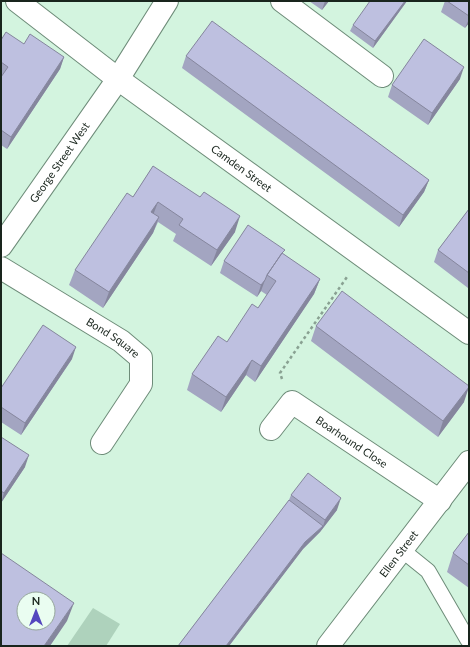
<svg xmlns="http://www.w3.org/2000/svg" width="470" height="647" font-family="Lato,sans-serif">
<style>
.green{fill:#aed2bc}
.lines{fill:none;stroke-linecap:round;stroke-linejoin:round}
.lane-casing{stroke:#6e8c79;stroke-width:17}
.street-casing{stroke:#6e8c79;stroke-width:24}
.path{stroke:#89a192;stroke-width:2.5;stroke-dasharray:3 3;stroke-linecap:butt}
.lane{stroke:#fff;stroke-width:15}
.street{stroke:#fff;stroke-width:22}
.wall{fill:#a3a5c1}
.shaded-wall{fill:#85869d}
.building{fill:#bec0e0;stroke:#85869d;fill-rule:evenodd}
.labels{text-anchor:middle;stroke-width:4;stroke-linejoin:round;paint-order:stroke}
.street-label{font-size:11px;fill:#19251d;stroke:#eafdf1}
</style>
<rect width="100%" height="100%" fill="#d3f4df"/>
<path class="green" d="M 93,608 L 120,624 L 106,646 L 67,646 Z"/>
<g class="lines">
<g class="lane-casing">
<path id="lane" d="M 402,550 L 428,571 L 468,640"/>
</g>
<g class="street-casing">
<g id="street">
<path id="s1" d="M 17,1 L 118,79 L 469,333"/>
<path d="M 282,1 L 382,76"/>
<path id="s2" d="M 1,246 L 118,79 L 167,1"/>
<path id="s3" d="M 1,268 L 121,341 L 141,358 L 141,384 L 102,443"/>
<path id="s4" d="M 271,429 L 292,402 L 440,501"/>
<path id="s5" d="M 328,646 L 469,462"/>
</g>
</g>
<path class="path" d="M 282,379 L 280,373 L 347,277"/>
<use href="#lane" class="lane"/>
<use href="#street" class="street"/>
</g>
<path class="wall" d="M 309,1 L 329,1 L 322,10 Z
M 407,1 L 373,48 L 350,31 L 353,25 Z
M 445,1 L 469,1 L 469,23 L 465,28 L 441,12 Z
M 1,40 L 24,44 L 64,57 L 60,69 L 7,149 L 1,145 Z
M 186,56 L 429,180 L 424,192 L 399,227 L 182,68 Z
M 460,79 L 428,125 L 388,97 L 392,85 Z
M 153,166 L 235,232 L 211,266 L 173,241 L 176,234 L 158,222 L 153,233 L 103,308 L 69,285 L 75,270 L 133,197 Z
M 469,209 L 469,287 L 468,288 L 434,262 L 438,250 Z
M 283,254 L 320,279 L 314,294 L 255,382 L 246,375 L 221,412 L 187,390 L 192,374 L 227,342 L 258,308 L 267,295 L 261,291 L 257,297 L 220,273 L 224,261 Z
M 316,326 L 464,402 L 438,437 L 311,341 Z
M 72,359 L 21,435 L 1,422 L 1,388 Z
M 1,437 L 25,467 L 1,503 Z
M 291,495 L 337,510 L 320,532 L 303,549 L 229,646 L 178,646 L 289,500 Z
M 469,532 L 469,588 L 447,572 L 453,553 Z"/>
<path class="shaded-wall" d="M 325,1 L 329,1 L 322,10 Z
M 405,1 L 407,1 L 373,48 L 375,41 Z
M 469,19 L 469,23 L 465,28 Z
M 64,57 L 60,69 L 7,149 L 11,137 Z
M 464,67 L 460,79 L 428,125 L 432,113 Z
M 429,180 L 424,192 L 399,227 L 403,215 Z
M 158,202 L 152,218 L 151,212 Z
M 240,216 L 235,232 L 211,266 L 217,250 Z
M 159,217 L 153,233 L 103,308 L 109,292 Z
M 320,279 L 314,294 L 255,382 L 261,366 Z
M 265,280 L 261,291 L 257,297 L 261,285 Z
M 76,347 L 72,359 L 21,435 L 25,423 Z
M 252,360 L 246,375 L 221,412 L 226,397 Z
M 469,387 L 464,402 L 438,437 L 443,421 Z
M 29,455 L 25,467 L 1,503 L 4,493 Z
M 341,498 L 337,510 L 320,532 L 303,549 L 229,646 L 226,646 L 305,542 L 323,526 L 325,520 Z
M 74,603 L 67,621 L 50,646 L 44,646 Z"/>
<path class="building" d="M 370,1 L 405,1 L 375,41 L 353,25 Z
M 447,1 L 469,1 L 469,16 Z
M 212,21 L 429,180 L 403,215 L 186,56 Z
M 6,32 L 24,44 L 30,34 L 64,57 L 11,137 L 1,130 L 1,77 L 8,67 L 1,62 L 1,40 Z
M 424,39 L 464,67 L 432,113 L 392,85 Z
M 153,166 L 200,197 L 204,192 L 240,216 L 217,250 L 179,225 L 183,219 L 158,202 L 151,212 L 159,217 L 109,292 L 75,270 L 127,193 L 133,197 Z
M 469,209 L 469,273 L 438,250 Z
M 248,225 L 285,250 L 282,253 L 267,275 L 265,280 L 261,285 L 224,261 Z
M 282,253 L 320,279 L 261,366 L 252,360 L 226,397 L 192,374 L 218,336 L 227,342 L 252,304 L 258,308 L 276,281 L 267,275 Z
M 342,291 L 469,386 L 469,387 L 443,421 L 316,326 Z
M 43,325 L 76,347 L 25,423 L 1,407 L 1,388 Z
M 1,437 L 29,455 L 4,493 L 1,491 Z
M 308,473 L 341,498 L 325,520 L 291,495 Z
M 289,500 L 323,526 L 305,542 L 226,646 L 178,646 Z
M 469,532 L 469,565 L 453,553 Z
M 1,553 L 74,603 L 44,646 L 1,646 ZM 24,599 L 48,599 L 48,623 L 24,623 Z"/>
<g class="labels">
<g class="street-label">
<text dy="4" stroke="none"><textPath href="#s2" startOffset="102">George Street West</textPath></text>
<text dy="4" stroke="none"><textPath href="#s1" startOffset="280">Camden Street</textPath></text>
<text dy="4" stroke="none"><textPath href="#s3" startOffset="132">Bond Square</textPath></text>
<text dy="4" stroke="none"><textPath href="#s4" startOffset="106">Boarhound Close</textPath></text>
<text dy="4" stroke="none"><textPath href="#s5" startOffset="116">Ellen Street</textPath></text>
</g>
</g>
<rect width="470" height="647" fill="none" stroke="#19251d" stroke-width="4"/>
<g transform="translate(36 611)"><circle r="19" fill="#eafdf1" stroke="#96a79c"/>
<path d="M0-3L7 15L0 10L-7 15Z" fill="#5447be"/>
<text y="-6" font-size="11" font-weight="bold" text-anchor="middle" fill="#19251d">N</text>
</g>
</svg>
